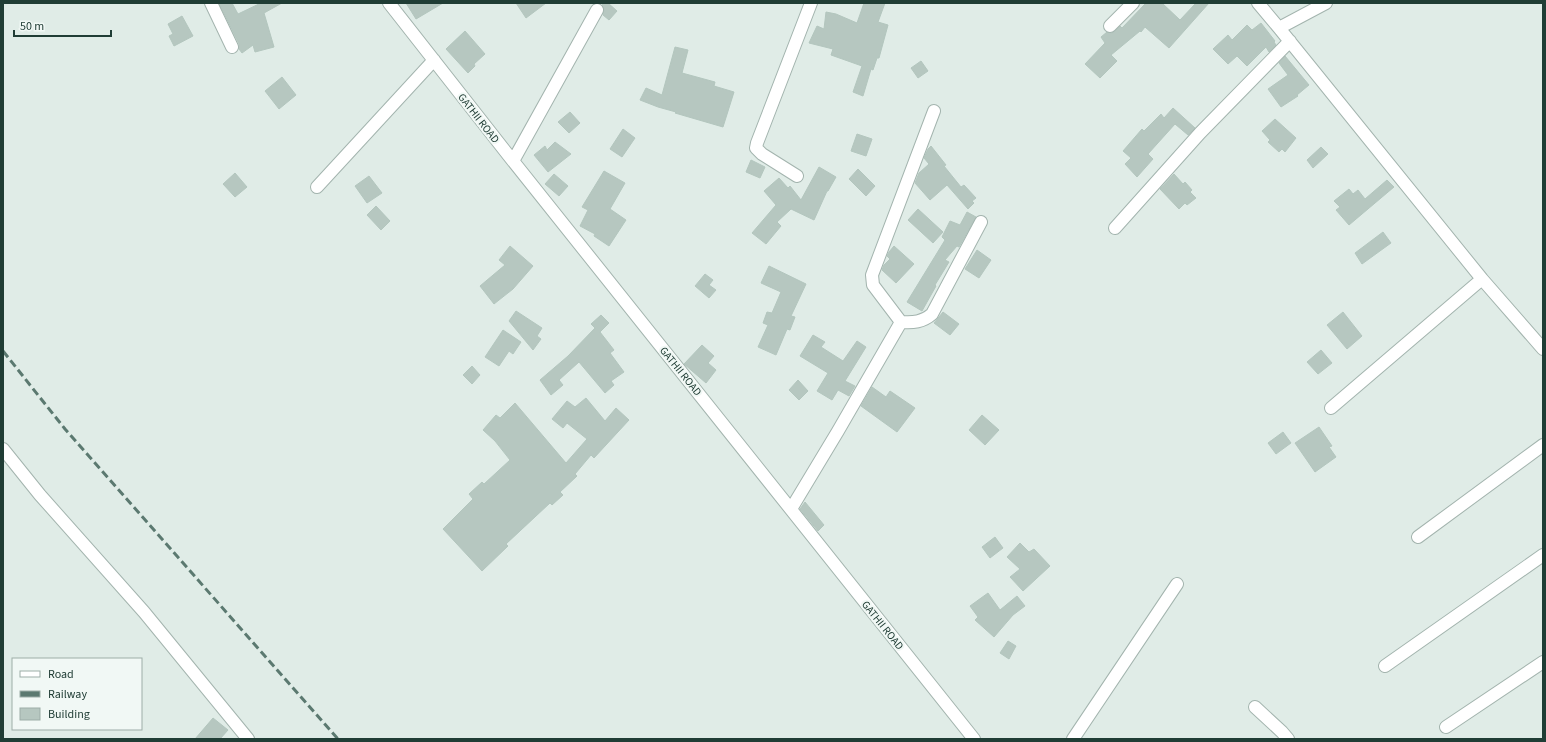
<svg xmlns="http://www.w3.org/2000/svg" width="1546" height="742" font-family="'Source Sans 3',sans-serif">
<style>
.building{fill:#b6c7c0;stroke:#b3c6be}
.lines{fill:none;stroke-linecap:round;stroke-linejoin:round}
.minor-casing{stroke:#a3b4ae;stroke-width:14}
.minor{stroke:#fff;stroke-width:12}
.rail{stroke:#5b7970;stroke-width:3;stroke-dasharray:8 4;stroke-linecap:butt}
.labels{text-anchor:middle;stroke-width:4;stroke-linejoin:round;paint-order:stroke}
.street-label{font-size:11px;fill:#203d35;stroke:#f1f8f5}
</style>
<rect width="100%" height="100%" fill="#e0ece7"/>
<path class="building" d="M 219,3 L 232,3 L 238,14 L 261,3 L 282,3 L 264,13 L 274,47 L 255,52 L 253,45 L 242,53 L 239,49 L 239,44 Z
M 406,3 L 443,3 L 416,19 Z
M 516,3 L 546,3 L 526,18 Z
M 603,3 L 608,3 L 617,11 L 609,20 L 603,15 L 604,10 L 602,5 Z
M 864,3 L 885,3 L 878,22 L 888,25 L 879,58 L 877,58 L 873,70 L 871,69 L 863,96 L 853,92 L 862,66 L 831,55 L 833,49 L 809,43 L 817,26 L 824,29 L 826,12 L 836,14 L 857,23 Z
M 1146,3 L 1162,3 L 1180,20 L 1196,3 L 1209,3 L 1169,48 L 1145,27 L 1141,32 L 1140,31 L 1111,55 L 1117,61 L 1100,78 L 1085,64 L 1105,43 L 1101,37 L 1107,32 L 1112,33 L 1120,26 L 1122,28 Z
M 182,16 L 193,36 L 174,46 L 169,36 L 173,34 L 168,24 Z
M 1261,23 L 1275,41 L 1274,42 L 1276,45 L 1269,52 L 1266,47 L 1247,66 L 1237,56 L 1228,64 L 1213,49 L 1228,35 L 1232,40 L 1247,25 L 1252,30 Z
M 465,31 L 485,54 L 474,64 L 475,66 L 468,73 L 446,49 Z
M 675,47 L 688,50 L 682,73 L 715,82 L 714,86 L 734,92 L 723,127 L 675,113 L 676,112 L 658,107 L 640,100 L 646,88 L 662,95 Z
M 1285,56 L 1309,85 L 1297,95 L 1298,96 L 1281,107 L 1268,89 L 1288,75 L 1279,63 Z
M 921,61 L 928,71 L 918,78 L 911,68 Z
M 282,77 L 296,95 L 279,109 L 265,91 Z
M 1173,108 L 1195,128 L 1188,135 L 1175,124 L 1148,154 L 1153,159 L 1137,177 L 1125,164 L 1131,158 L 1123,151 L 1142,129 L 1144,131 L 1161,114 L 1164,118 Z
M 570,112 L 580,123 L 569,133 L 558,122 Z
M 1275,119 L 1296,138 L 1285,152 L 1282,149 L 1279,152 L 1268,142 L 1270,140 L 1262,131 Z
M 623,129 L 635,138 L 622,157 L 610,149 Z
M 857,134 L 872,139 L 866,156 L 851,151 Z
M 555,142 L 571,154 L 548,172 L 534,155 L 545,146 L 547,150 Z
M 931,146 L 946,165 L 944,166 L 961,187 L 964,185 L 976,198 L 972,201 L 974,203 L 968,209 L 947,185 L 930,200 L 915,183 L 919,173 L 929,164 L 924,158 L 928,149 Z
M 1321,147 L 1328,154 L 1313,168 L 1307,160 Z
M 751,160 L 765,167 L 760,178 L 746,172 Z
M 819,167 L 836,177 L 828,191 L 827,191 L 814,220 L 791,209 L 777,222 L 781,226 L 766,244 L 752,233 L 776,205 L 764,191 L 779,178 L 788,188 L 790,186 L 801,200 Z
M 858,169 L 875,186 L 866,196 L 849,179 Z
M 604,171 L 625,183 L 610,209 L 626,220 L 609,246 L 594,236 L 595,234 L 580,226 L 588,210 L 582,207 Z
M 235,173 L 247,187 L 235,197 L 223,184 Z
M 554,174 L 568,186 L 559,196 L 545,184 Z
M 1174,174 L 1183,184 L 1185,182 L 1192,190 L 1190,192 L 1196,198 L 1187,205 L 1185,203 L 1179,209 L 1160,189 Z
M 369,176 L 382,193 L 367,203 L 355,186 Z
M 1387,180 L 1394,187 L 1349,225 L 1336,210 L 1340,207 L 1334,201 L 1349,189 L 1353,194 L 1358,190 L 1365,199 Z
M 376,206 L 390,221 L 381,230 L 367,215 Z
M 918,209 L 943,232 L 933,243 L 908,220 Z
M 967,212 L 976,217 L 959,247 L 957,246 L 945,260 L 949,262 L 935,285 L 936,286 L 922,311 L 907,302 L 945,240 L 942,237 L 950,221 L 960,225 Z
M 1383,232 L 1391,243 L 1362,264 L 1355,253 Z
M 510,246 L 533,266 L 513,289 L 494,304 L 480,286 L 505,265 L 499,260 Z
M 894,246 L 914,264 L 896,283 L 882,270 L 884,265 L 890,259 L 887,256 L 889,252 Z
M 977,250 L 991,260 L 979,278 L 965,269 Z
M 769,266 L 806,284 L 791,316 L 795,317 L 790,330 L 787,329 L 776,355 L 758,347 L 768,325 L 763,323 L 767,312 L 772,313 L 781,292 L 761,283 Z
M 705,274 L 713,280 L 709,285 L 716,290 L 709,298 L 695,286 Z
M 516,311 L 542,328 L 537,336 L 541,339 L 533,350 L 509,321 Z
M 943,312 L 959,324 L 950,335 L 934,323 Z
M 1343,312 L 1362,336 L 1347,349 L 1327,325 Z
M 601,315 L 609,323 L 600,332 L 614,350 L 610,353 L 624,372 L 611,381 L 614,385 L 605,393 L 579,362 L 559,380 L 563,385 L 551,395 L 540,380 L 568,356 L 595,328 L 591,324 Z
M 503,330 L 521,342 L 513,354 L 509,351 L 499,366 L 485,357 Z
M 813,335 L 825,342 L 821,347 L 843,361 L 857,341 L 866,347 L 845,381 L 855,386 L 849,396 L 838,390 L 832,400 L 817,391 L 828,373 L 800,356 Z
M 702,345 L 714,356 L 708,363 L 716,370 L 706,383 L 684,364 Z
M 1321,350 L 1332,363 L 1318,374 L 1307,362 Z
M 472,366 L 480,375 L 472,384 L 463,375 Z
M 798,380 L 808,391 L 799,400 L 789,390 Z
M 872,387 L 886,397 L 890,391 L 915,408 L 897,432 L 861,406 Z
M 586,398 L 605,421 L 616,408 L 629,420 L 594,458 L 591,455 L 575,474 L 577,476 L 560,492 L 563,495 L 552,505 L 550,503 L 506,544 L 508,546 L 482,571 L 443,529 L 473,499 L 469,494 L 482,482 L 484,484 L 510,460 L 495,441 L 483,430 L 496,415 L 500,418 L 515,403 L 566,463 L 587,439 L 567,423 L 563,428 L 552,419 L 567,401 L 575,407 Z
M 982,415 L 999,430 L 985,445 L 969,430 Z
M 1319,427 L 1332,446 L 1329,447 L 1336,457 L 1315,472 L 1295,443 Z
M 1283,432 L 1291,443 L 1276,454 L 1268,443 Z
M 805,502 L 824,525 L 818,531 L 800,509 Z
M 995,537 L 1003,548 L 990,558 L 982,547 Z
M 1020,543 L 1029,552 L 1034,549 L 1050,566 L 1023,591 L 1010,577 L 1020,569 L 1007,557 Z
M 988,593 L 1000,610 L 1017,596 L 1025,606 L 1013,615 L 994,637 L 975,620 L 978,617 L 970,606 Z
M 1008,641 L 1016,646 L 1009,659 L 1000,653 Z
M 213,718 L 228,730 L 220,739 L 195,739 Z"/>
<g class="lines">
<g class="minor-casing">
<path id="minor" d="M 211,3 L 232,47
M 389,3 L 509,156 L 974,739
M 1258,3 L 1279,28 L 1482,279 L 1543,349
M 1110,26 L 1133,3
M 1279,28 L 1326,3
M 934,111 L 872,275 L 873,285 L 901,322 C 913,323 923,322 932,314 L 981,222
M 513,161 L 597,10
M 797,176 L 762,154 L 756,148 L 757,143 L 811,3
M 317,187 L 434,60
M 1115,228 L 1200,133 L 1290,41
M 1331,408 L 1482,279
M 3,449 L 40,495 L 144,612 L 248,739
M 791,509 L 838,431 L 901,322
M 1418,537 L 1543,445
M 1385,666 L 1543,555
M 1255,707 L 1282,732 L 1288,739
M 1446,727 L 1543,662
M 1073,739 L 1177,584"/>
</g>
<use href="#minor" class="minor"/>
<path class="rail" d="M 3,351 L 65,429 L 338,739"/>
</g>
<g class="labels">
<g class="street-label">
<text transform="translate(479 118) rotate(52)" y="4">GATHII ROAD</text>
<text transform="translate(681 371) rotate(51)" y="4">GATHII ROAD</text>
<text transform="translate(883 625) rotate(51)" y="4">GATHII ROAD</text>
</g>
</g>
<rect width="1546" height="742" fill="none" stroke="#203d35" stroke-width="8"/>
<rect x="12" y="658" width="130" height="72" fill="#f1f8f5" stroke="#9dada8"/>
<rect x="20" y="671" width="20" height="6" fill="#ffffff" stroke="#9dada8"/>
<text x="48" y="678" font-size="12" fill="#203d35">Road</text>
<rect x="20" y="691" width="20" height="6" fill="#5b7970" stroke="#9dada8"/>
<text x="48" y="698" font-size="12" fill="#203d35">Railway</text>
<rect x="20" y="708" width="20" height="12" fill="#b6c7c0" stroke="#9dada8"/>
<text x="48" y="718" font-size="12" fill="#203d35">Building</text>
<path d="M14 30v6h97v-6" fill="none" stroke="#203d35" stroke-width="2"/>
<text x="20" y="30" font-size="12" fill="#203d35" stroke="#f1f8f5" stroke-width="3" paint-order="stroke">50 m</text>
</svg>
